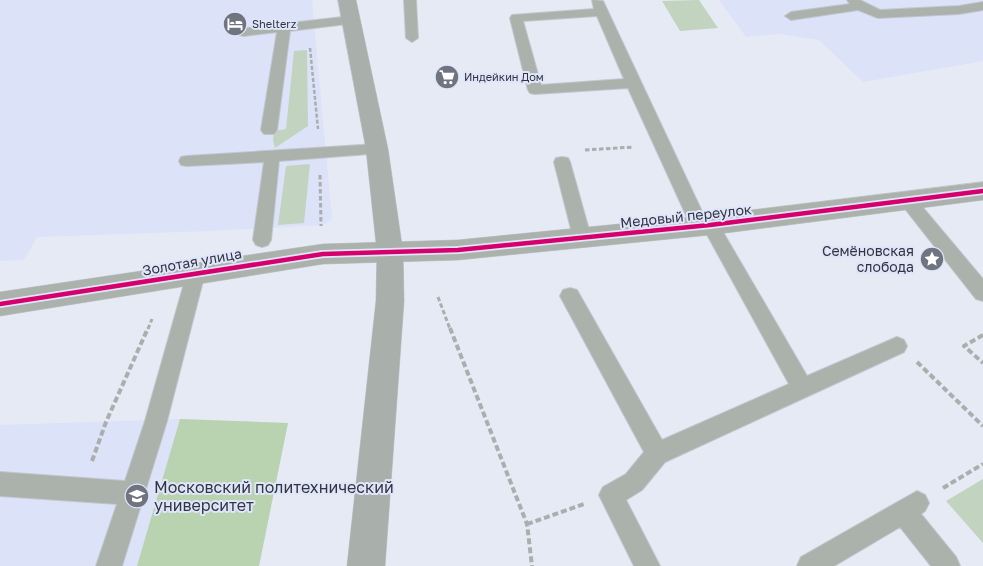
<svg xmlns="http://www.w3.org/2000/svg" width="983" height="566" font-family="'Golos Text',sans-serif">
<style>
.built{fill:#dce2f8}
.green{fill:#c2d3c0}
.forest{fill:#b9d3b0}
.lines{fill:none;stroke-linecap:round;stroke-linejoin:round}
.service-casing{stroke:#c3c6cf;stroke-width:2}
.minor-casing{stroke:#c3c6cf;stroke-width:1}
.secondary-casing{stroke:#c3c6cf;stroke-width:1}
.path-far2{stroke:#aaaead;stroke-width:2.5;stroke-dasharray:4 2;stroke-linecap:butt}
.path-far1{stroke:#aaaead;stroke-width:3;stroke-dasharray:4.5 2.5;stroke-linecap:butt}
.path{stroke:#aaaead;stroke-width:4;stroke-dasharray:6 3;stroke-linecap:butt}
.service{fill:#aab2ab;fill-rule:evenodd}
.minor{fill:#aab2ab;fill-rule:evenodd}
.secondary{fill:#a9b0ab;fill-rule:evenodd}
.cycleway-casing{stroke:#e0e6fa;stroke-width:8}
.cycleway{stroke:#d6006c;stroke-width:4.5}
.labels{text-anchor:middle;stroke-width:4;stroke-linejoin:round;paint-order:stroke}
.far-poi-label{font-size:11px;fill:#313441;stroke:#e0e6fa;text-anchor:start}
.street-label{font-size:14px;fill:#313441;stroke:#e0e6fa}
.poi-label{font-size:14px;fill:#313441;stroke:#e0e6fa;text-anchor:end}
.near-poi-label{font-size:16px;fill:#313441;stroke:#e0e6fa;text-anchor:start}
</style>
<rect width="100%" height="100%" fill="#e6eaf4"/>
<path class="built" d="M 0,0 L 312,0 L 332,219 L 324,225 L 207,231 L 37,237 L 24,260 L 0,261 Z
M 719,0 L 983,0 L 983,61 L 863,82 L 819,40 L 780,34 L 746,37 Z
M 180,419 L 288,423 L 259,566 L 0,566 L 0,425 Z"/>
<path class="green" d="M 699,0 L 718,28 L 680,31 L 662,1 Z
M 307,50 L 308,126 L 275,148 L 273,140 L 274,131 L 286,129 L 294,51 Z
M 310,164 L 304,223 L 278,225 L 286,166 Z
M 983,479 L 983,543 L 946,501 Z"/>
<path class="forest" d="M 180,419 L 288,423 L 259,566 L 137,566 Z"/>
<g class="lines">
<g class="service-casing">
<path id="service" d="M 404,0 L 416,0 L 418,38 L 412,42 L 406,38 Z
M 592,0 L 603,1 L 706,220 L 710,218 L 716,220 L 807,376 L 897,337 L 904,340 L 907,346 L 904,352 L 665,462 L 642,490 L 626,500 L 660,566 L 634,566 L 599,495 L 603,487 L 626,474 L 644,452 L 560,296 L 563,290 L 570,288 L 577,290 L 662,440 L 789,384 L 705,231 L 700,233 L 694,231 L 691,226 L 628,88 L 535,94 L 530,93 L 528,90 L 510,18 L 512,15 L 594,9 ZM 597,16 L 624,79 L 541,85 L 523,21 Z
M 847,0 L 860,0 L 880,10 L 959,6 L 983,2 L 983,10 L 959,14 L 878,18 L 858,10 L 791,20 L 785,16 L 791,12 L 850,4 Z
M 351,16 L 355,17 L 357,20 L 355,23 L 290,31 L 277,130 L 274,134 L 264,134 L 261,130 L 277,32 L 244,36 L 239,35 L 238,32 L 239,29 Z
M 377,144 L 382,145 L 385,149 L 382,153 L 279,161 L 271,240 L 268,245 L 262,247 L 256,245 L 253,240 L 264,162 L 187,166 L 181,165 L 179,161 L 181,157 L 187,156 Z
M 562,157 L 568,158 L 570,162 L 591,237 L 588,242 L 582,244 L 576,242 L 573,237 L 554,162 L 556,158 Z
M 908,195 L 914,197 L 983,279 L 983,301 L 976,299 L 902,205 L 900,201 L 902,197 Z
M 196,266 L 203,268 L 205,273 L 167,421 L 122,566 L 96,566 L 117,504 L 0,496 L 0,472 L 125,481 L 145,421 L 187,273 L 189,268 Z
M 917,491 L 925,495 L 929,503 L 925,511 L 921,514 L 956,557 L 960,566 L 931,566 L 900,527 L 834,566 L 797,566 L 801,557 Z"/>
</g>
<g class="minor-casing">
<path id="minor" d="M 983,182 L 983,200 L 710,235 L 458,260 L 323,264 L 0,316 L 0,292 L 323,244 L 458,240 L 710,215 Z"/>
</g>
<g class="secondary-casing">
<path id="secondary" d="M 338,0 L 356,0 L 388,149 L 403,252 L 404,301 L 385,566 L 347,566 L 376,301 L 377,252 L 366,149 Z"/>
</g>
<path class="path-far2" d="M 310,48 L 318,129"/>
<path class="path-far1" d="M 585,150 L 634,147
M 320,175 L 321,226
M 438,297 L 450,329
M 148,329 L 152,319"/>
<path class="path" d="M 450,328 L 527,524 L 532,566
M 983,335 L 964,346 L 983,363
M 917,362 L 983,426
M 92,461 L 106,422 L 148,328
M 943,488 L 983,464
M 527,524 L 584,504"/>
<use href="#service" class="service"/>
<use href="#minor" class="minor"/>
<use href="#secondary" class="secondary"/>
<g class="cycleway-casing">
<path id="cycleway" d="M 0,304 L 323,254 L 458,250 L 710,225 L 983,191"/>
</g>
<use href="#cycleway" class="cycleway"/>
</g>
<defs>
<g id="hotel-disc" transform="scale(1.25)"><circle r="9.5" fill="#707480" stroke="#e0e6fa"/><path d="M-6-4.5h1.5V1H6V5H4.5V3h-9V5H-6ZM-4 0a1.8 1.8 0 1 1 3.6 0ZM.5 0V-2.5h3Q6-2.5 6 0Z" fill="#fff"/></g>
<g id="supermarket-disc" transform="scale(1.25)"><circle r="9.5" fill="#707480" stroke="#e0e6fa"/><path d="M-6-5.5h2.5l.6 2H6L4.5 2H-2.5L-4.4-4H-6ZM-1.5 3.2a1.3 1.3 0 1 0 .1 0ZM3 3.2a1.3 1.3 0 1 0 .1 0Z" fill="#fff"/></g>
<g id="sight-disc" transform="scale(1.25)"><circle r="9.5" fill="#707480" stroke="#e0e6fa"/><path d="M0-6L1.8-2.2L6-1.7L2.9 1.2L3.7 5.4L0 3.3L-3.7 5.4L-2.9 1.2L-6-1.7L-1.8-2.2Z" fill="#fff"/></g>
<g id="university-disc" transform="scale(1.25)"><circle r="9.5" fill="#707480" stroke="#e0e6fa"/><path d="M0-5L7-2L0 1L-7-2ZM-4 1L0 2.5L4 1V4Q0 6-4 4Z" fill="#fff"/></g>
</defs>
<g fill-rule="evenodd">
<use href="#hotel-disc" x="235" y="24"/>
<use href="#supermarket-disc" x="447" y="77"/>
<use href="#sight-disc" x="932" y="259"/>
<use href="#university-disc" x="137" y="496"/>
</g>
<g class="labels">
<g class="far-poi-label">
<text x="252" y="28">Shelterz</text>
<text x="464" y="81">Индейкин Дом</text>
</g>
<g class="street-label">
<text transform="translate(686 216) rotate(-6)" y="5">Медовый переулок</text>
<text transform="translate(192 262) rotate(-10)" y="5">Золотая улица</text>
</g>
<g class="poi-label">
<text x="914" y="256">Семёновская<tspan x="914" dy="16">слобода</tspan></text>
</g>
<g class="near-poi-label">
<text x="154" y="493">Московский политехнический<tspan x="154" dy="18">университет</tspan></text>
</g>
</g>
</svg>
